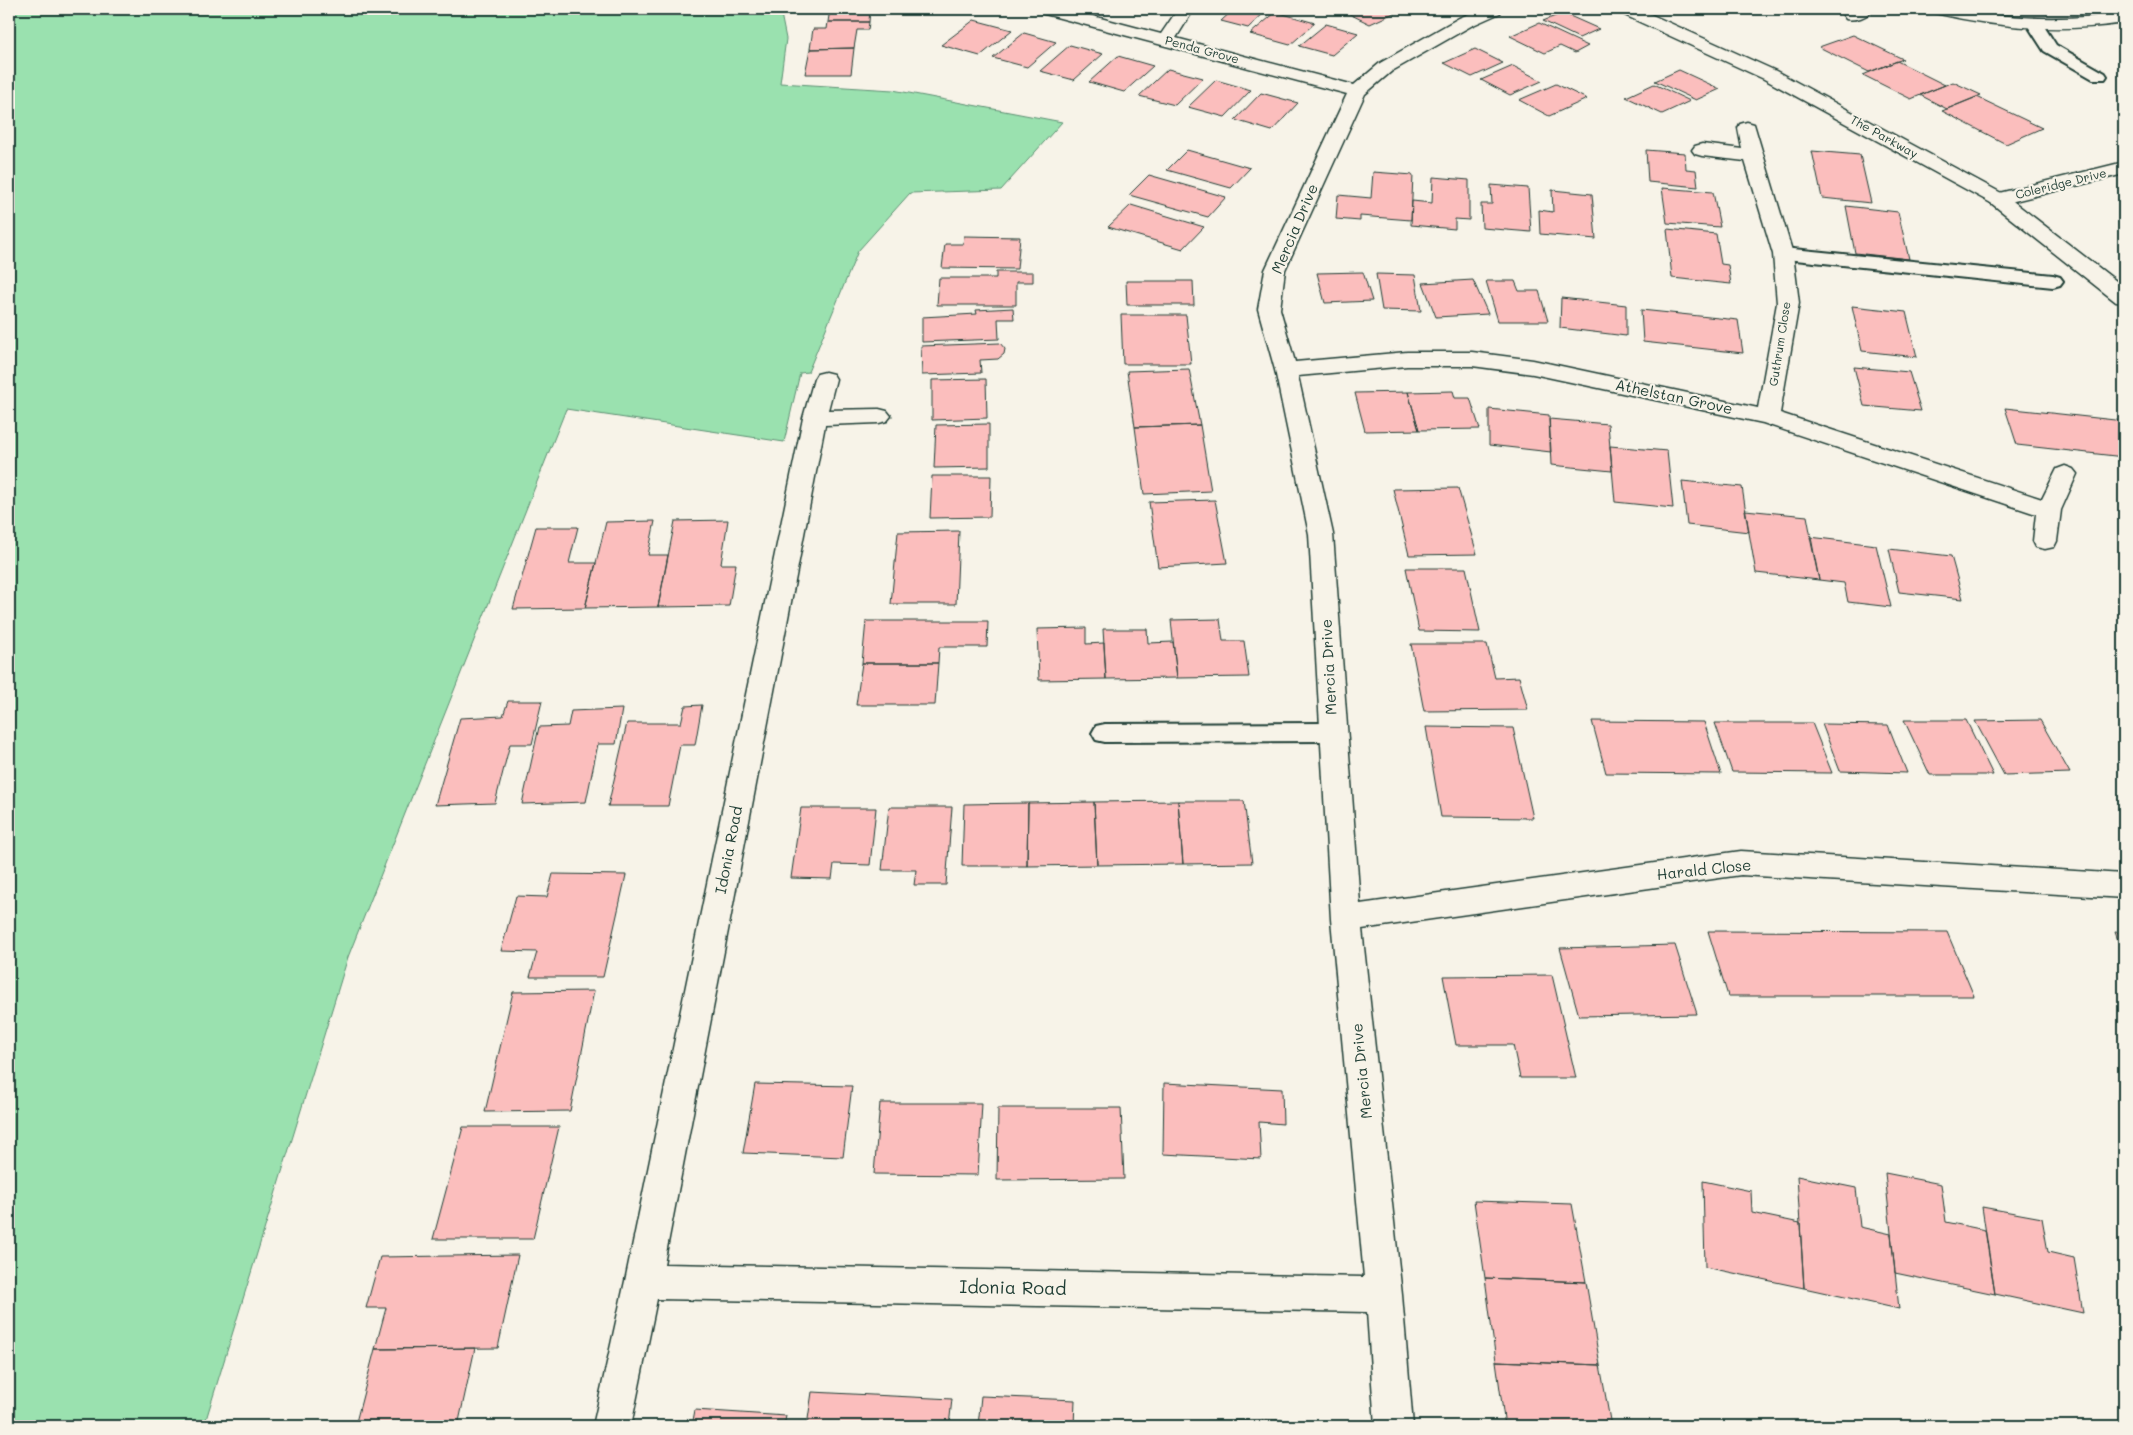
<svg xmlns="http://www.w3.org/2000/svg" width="2133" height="1435" font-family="Mali,sans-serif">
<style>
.green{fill:#9ae1af;stroke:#5c8f72}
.building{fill:#fbbebd;stroke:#1f3d34}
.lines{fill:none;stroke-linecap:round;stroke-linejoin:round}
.service-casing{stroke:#1f3d34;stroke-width:4}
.minor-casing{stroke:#1f3d34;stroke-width:3}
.tertiary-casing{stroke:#1f3d34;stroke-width:3}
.service{fill:#f7f3e8;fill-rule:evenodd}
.minor{fill:#f7f3e8;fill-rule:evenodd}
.tertiary{fill:#f7f3e8;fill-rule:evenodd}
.labels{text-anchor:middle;stroke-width:4.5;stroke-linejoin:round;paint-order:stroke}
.far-street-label{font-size:12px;fill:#1f3d34;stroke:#f7f3e8}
.street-label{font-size:15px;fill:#1f3d34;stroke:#f7f3e8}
.near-street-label{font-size:18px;fill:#1f3d34;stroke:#f7f3e8}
</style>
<rect width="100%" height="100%" fill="#f7f3e8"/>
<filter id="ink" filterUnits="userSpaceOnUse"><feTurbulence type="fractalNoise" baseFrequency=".02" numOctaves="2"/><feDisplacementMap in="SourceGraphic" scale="10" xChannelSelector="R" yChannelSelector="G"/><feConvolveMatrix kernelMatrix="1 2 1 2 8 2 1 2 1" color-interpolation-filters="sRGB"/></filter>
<g filter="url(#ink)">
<path class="green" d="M 9,9 L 780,9 L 786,39 L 780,83 L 893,90 L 1062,122 L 1001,190 L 910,193 L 858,251 L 808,372 L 800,373 L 784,442 L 566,409 L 348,957 L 204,1426 L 9,1426 Z"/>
<path class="building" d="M 830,9 L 870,9 L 869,22 L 828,22 Z
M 1234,9 L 1261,9 L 1267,10 L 1248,28 L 1221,21 Z
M 1339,9 L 1384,9 L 1394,13 L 1370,24 Z
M 1276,12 L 1315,23 L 1290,45 L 1250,34 Z
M 1563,13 L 1599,29 L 1579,38 L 1543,21 Z
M 974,20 L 1012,30 L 980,56 L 941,45 Z
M 828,22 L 869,22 L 868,30 L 857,30 L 854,48 L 810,49 L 813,29 L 827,29 Z
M 1539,23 L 1588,46 L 1575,53 L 1560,46 L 1545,53 L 1510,36 Z
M 1326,24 L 1358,33 L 1332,55 L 1299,46 Z
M 1024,33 L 1056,42 L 1027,67 L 993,58 Z
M 1853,35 L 1903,59 L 1869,72 L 1819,47 Z
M 1070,45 L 1103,54 L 1074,80 L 1040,71 Z
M 854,48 L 851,74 L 805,74 L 810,49 Z
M 1475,49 L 1503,63 L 1472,77 L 1444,63 Z
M 1118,56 L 1153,66 L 1124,92 L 1089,82 Z
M 1897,61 L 1945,85 L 1911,99 L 1863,75 Z
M 1513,66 L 1542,81 L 1510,95 L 1481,80 Z
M 1168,69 L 1203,78 L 1175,105 L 1139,96 Z
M 1679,70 L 1720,89 L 1696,100 L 1655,81 Z
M 1216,80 L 1251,90 L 1225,117 L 1188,107 Z
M 1953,82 L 1981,95 L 1947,109 L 1920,95 Z
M 1556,84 L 1587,99 L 1549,116 L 1519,100 Z
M 1654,84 L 1690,101 L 1662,114 L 1626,97 Z
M 1261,93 L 1298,103 L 1272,131 L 1235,120 Z
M 1977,97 L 2042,128 L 2006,144 L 1942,111 Z
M 1187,150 L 1250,168 L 1231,188 L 1167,170 Z
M 1646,150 L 1685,153 L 1686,169 L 1696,170 L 1698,187 L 1648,182 Z
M 1812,151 L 1860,155 L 1871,203 L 1822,198 Z
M 1373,172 L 1413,175 L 1411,220 L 1360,216 L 1360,221 L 1336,219 L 1338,195 L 1371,198 Z
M 1149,175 L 1226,197 L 1208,217 L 1129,195 Z
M 1433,177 L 1469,180 L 1469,220 L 1455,219 L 1455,229 L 1411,225 L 1412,201 L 1432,203 Z
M 1491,185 L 1528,188 L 1531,232 L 1482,228 L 1481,204 L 1492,204 Z
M 1662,188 L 1713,192 L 1720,227 L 1667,223 Z
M 1552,190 L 1592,194 L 1596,239 L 1540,234 L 1539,210 L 1553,212 Z
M 1131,205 L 1204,227 L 1183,249 L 1108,227 Z
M 1846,206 L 1898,212 L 1909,259 L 1855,253 Z
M 1667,229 L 1716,234 L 1721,264 L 1728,265 L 1731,284 L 1672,278 Z
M 964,236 L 1020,237 L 1017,269 L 942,268 L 945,244 L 963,244 Z
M 996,272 L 1033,272 L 1033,282 L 1016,282 L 1016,305 L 937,305 L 939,278 L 996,278 Z
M 1363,272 L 1372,301 L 1325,303 L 1317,273 Z
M 1376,274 L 1415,275 L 1421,311 L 1382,310 Z
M 1473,280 L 1488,314 L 1436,317 L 1423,283 Z
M 1126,281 L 1193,281 L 1194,305 L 1127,305 Z
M 1486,281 L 1515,281 L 1519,291 L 1539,291 L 1548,321 L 1498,321 Z
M 1561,298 L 1626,305 L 1626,336 L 1560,328 Z
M 1852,306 L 1906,312 L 1917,357 L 1862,351 Z
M 1013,308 L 1014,319 L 998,319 L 999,339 L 922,342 L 922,317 L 977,314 L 976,310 Z
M 1641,310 L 1738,320 L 1743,353 L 1643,342 Z
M 1121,315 L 1186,315 L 1191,364 L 1123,364 Z
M 1000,343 L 1005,349 L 1004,354 L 998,359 L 980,360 L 981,373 L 922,375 L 921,346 Z
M 1854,367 L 1909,372 L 1921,411 L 1864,406 Z
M 1189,369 L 1200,425 L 1135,427 L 1127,371 Z
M 986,379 L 987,418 L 932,420 L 932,380 Z
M 1453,391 L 1455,398 L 1470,398 L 1480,429 L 1419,430 L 1408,392 Z
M 1408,392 L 1419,430 L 1365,431 L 1355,393 Z
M 2005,408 L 2124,421 L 2124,457 L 2017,445 Z
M 1489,409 L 1549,415 L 1551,452 L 1489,445 Z
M 1549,419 L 1608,424 L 1612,471 L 1551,465 Z
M 989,424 L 989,467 L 934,468 L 936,425 Z
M 1200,425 L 1211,491 L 1144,494 L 1135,427 Z
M 1610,446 L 1667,451 L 1673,508 L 1615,502 Z
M 932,476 L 991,476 L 990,517 L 930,518 Z
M 1682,481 L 1742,487 L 1749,532 L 1687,525 Z
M 1458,488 L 1477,554 L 1409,555 L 1393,489 Z
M 1215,500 L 1227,563 L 1158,567 L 1149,502 Z
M 1745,510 L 1807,516 L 1819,580 L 1756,573 Z
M 728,520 L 721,564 L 736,564 L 729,606 L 658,607 L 675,521 Z
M 655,521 L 648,555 L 668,555 L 658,607 L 585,608 L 606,522 Z
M 536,527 L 578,527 L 569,563 L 596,563 L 585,608 L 513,609 Z
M 959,531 L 956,604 L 891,604 L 898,532 Z
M 1810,537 L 1876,545 L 1891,607 L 1848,602 L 1844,583 L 1819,580 Z
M 1889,549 L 1951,556 L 1963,599 L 1899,592 Z
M 1406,568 L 1466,568 L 1480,632 L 1419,631 Z
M 1220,619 L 1223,641 L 1244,641 L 1249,677 L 1177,678 L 1171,620 Z
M 866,621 L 988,621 L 987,647 L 939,647 L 938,663 L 862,663 Z
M 1086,628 L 1086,644 L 1104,643 L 1106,679 L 1039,680 L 1037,629 Z
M 1103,629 L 1147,629 L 1148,643 L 1173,642 L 1177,678 L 1106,679 Z
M 1411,644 L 1487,644 L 1495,678 L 1519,677 L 1528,710 L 1424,711 Z
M 862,663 L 938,663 L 935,705 L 856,705 Z
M 508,701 L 542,701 L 532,744 L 510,744 L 495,803 L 435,805 L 460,718 L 503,716 Z
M 702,705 L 695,745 L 680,745 L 668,806 L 608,806 L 627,723 L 681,723 L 685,706 Z
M 622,709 L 616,744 L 598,744 L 586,802 L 522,804 L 539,727 L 568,726 L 571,711 Z
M 1904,720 L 1966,720 L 1993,775 L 1930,775 Z
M 2040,720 L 2070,773 L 2004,775 L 1975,721 Z
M 1592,721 L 1704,722 L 1721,774 L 1606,773 Z
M 1715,723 L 1812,723 L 1832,773 L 1732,772 Z
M 1822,724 L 1888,725 L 1907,773 L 1840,771 Z
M 1426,727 L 1513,728 L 1533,818 L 1441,817 Z
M 1178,801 L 1183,864 L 1097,865 L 1094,802 Z
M 1178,801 L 1244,801 L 1252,863 L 1183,864 Z
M 1094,802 L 1097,865 L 1027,866 L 1028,803 Z
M 1028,803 L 1027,866 L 962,866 L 964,804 Z
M 889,807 L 952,807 L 946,885 L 914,885 L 916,870 L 882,870 Z
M 801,808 L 876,808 L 870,865 L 834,864 L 832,879 L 791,878 Z
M 553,874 L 626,875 L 603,977 L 530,977 L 537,952 L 501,951 L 516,896 L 547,897 Z
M 1708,931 L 1947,932 L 1974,996 L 1728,996 Z
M 2115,932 L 2124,933 L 2124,957 Z
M 1675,945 L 1697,1014 L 1579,1016 L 1560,948 Z
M 1552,975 L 1576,1078 L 1520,1078 L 1513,1045 L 1456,1045 L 1443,976 Z
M 594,991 L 570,1111 L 485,1112 L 513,992 Z
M 1164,1083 L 1282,1089 L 1283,1124 L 1259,1122 L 1261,1159 L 1163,1154 Z
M 755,1084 L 852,1086 L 843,1157 L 743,1153 Z
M 880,1103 L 982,1103 L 978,1175 L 874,1174 Z
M 998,1108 L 1121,1108 L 1124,1179 L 997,1180 Z
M 463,1127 L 559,1127 L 533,1239 L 433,1239 Z
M 1885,1173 L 1941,1184 L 1946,1222 L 1985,1230 L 1995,1294 L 1895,1273 Z
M 1797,1176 L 1856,1188 L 1860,1227 L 1891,1234 L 1899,1309 L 1804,1288 Z
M 1703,1181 L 1751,1191 L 1752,1213 L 1800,1223 L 1804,1288 L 1705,1267 Z
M 1474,1201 L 1572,1204 L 1586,1282 L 1485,1278 Z
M 1982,1207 L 2042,1218 L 2048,1252 L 2074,1258 L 2083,1313 L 1995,1294 Z
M 518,1255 L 498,1348 L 375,1349 L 386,1308 L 366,1308 L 380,1257 Z
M 1485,1278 L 1586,1282 L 1600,1365 L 1496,1361 Z
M 475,1348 L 458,1426 L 355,1426 L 375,1349 Z
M 1496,1361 L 1600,1365 L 1611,1426 L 1505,1426 Z
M 812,1392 L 952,1399 L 949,1426 L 807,1426 Z
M 981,1396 L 1075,1400 L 1074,1426 L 978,1426 Z
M 695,1410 L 786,1416 L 784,1426 L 692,1426 Z
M 1282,1420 L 1283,1426 L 1207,1426 L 1206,1421 Z
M 1090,1422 L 1167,1426 L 1089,1426 Z"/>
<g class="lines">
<g class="service-casing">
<path id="service" d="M 2034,18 L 2040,20 L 2056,45 L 2105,73 L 2107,76 L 2105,79 L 2093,79 L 2044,51 L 2026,23 L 2028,20 Z
M 1783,248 L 2053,275 L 2060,277 L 2063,281 L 2060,285 L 2053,287 L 1776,258 L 1774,254 L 1776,250 Z
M 1333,723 L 1342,725 L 1346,732 L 1342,739 L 1333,741 L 1105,742 L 1096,740 L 1092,733 L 1096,726 L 1105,724 Z"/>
</g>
<g class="minor-casing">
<path id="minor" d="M 1039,9 L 1066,9 L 1161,34 L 1178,9 L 1194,9 L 1176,38 L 1354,85 L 1380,63 L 1459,18 L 1481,9 L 1502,9 L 1500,13 L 1471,26 L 1392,71 L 1365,94 L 1285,270 L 1280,309 L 1295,362 L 1407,352 L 1472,352 L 1533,360 L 1758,408 L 1777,303 L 1773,254 L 1745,161 L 1702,156 L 1695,154 L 1692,150 L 1695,146 L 1702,144 L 1742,149 L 1738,128 L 1740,124 L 1747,122 L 1754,124 L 1793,254 L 1799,303 L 1780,413 L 2042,499 L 2057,469 L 2065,466 L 2073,469 L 2077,474 L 2061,510 L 2057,541 L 2054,547 L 2045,549 L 2036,547 L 2033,541 L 2036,514 L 1763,423 L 1533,374 L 1472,366 L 1407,366 L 1298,376 L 1333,534 L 1360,904 L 1741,851 L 2124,874 L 2124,898 L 1741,875 L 1362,929 L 1402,1295 L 1413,1426 L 1375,1426 L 1367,1312 L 657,1299 L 631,1426 L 593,1426 L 625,1281 L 803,418 L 814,379 L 817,374 L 825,372 L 833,374 L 836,379 L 828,410 L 879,409 L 887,411 L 891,416 L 887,421 L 879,423 L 825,425 L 664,1264 L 1364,1277 L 1331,919 L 1309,534 L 1275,370 L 1258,309 L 1265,270 L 1347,94 L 1041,13 Z
M 1852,9 L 1873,9 C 1868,17 1855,21 1846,19 L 1843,15 Z
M 1933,9 C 1960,9 1982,14 2009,16 C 2048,20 2086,18 2124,13 L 2124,23 C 2060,33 1998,28 1935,13 Z
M 2124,162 L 2124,174 L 1998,205 L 1991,203 L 1988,199 L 1991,195 Z"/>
</g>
<g class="tertiary-casing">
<path id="tertiary" d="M 1618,9 L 1639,9 L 1776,71 L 2005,195 L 2124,287 L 2124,303 L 2116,302 L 1991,203 L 1764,79 L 1620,13 Z"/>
</g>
<use href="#service" class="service"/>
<use href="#minor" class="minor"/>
<use href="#tertiary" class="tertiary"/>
</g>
</g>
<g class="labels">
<g class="far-street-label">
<text transform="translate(1202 50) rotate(15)" y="4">Penda Grove</text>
<text transform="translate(1884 137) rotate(29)" y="4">The Parkway</text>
<text transform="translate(2061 184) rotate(-14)" y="4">Coleridge Drive</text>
<text transform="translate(1780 344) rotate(-81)" y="4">Guthrum Close</text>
</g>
<g class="street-label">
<text transform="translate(1295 229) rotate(-67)" y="5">Mercia Drive</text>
<text transform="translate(1674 397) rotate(12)" y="5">Athelstan Grove</text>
<text transform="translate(1329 667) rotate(-93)" y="5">Mercia Drive</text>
<text transform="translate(729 850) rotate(-79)" y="5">Idonia Road</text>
<text transform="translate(1704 870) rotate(-6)" y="5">Harald Close</text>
<text transform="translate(1362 1071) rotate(-96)" y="5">Mercia Drive</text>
</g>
<g class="near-street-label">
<text transform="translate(1013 1288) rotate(1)" y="6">Idonia Road</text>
</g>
</g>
<rect width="2133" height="1435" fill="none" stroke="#f7f3e8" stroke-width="30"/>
<rect x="15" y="15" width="2103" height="1405" fill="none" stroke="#1f3d34" stroke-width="2" filter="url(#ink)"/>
</svg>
